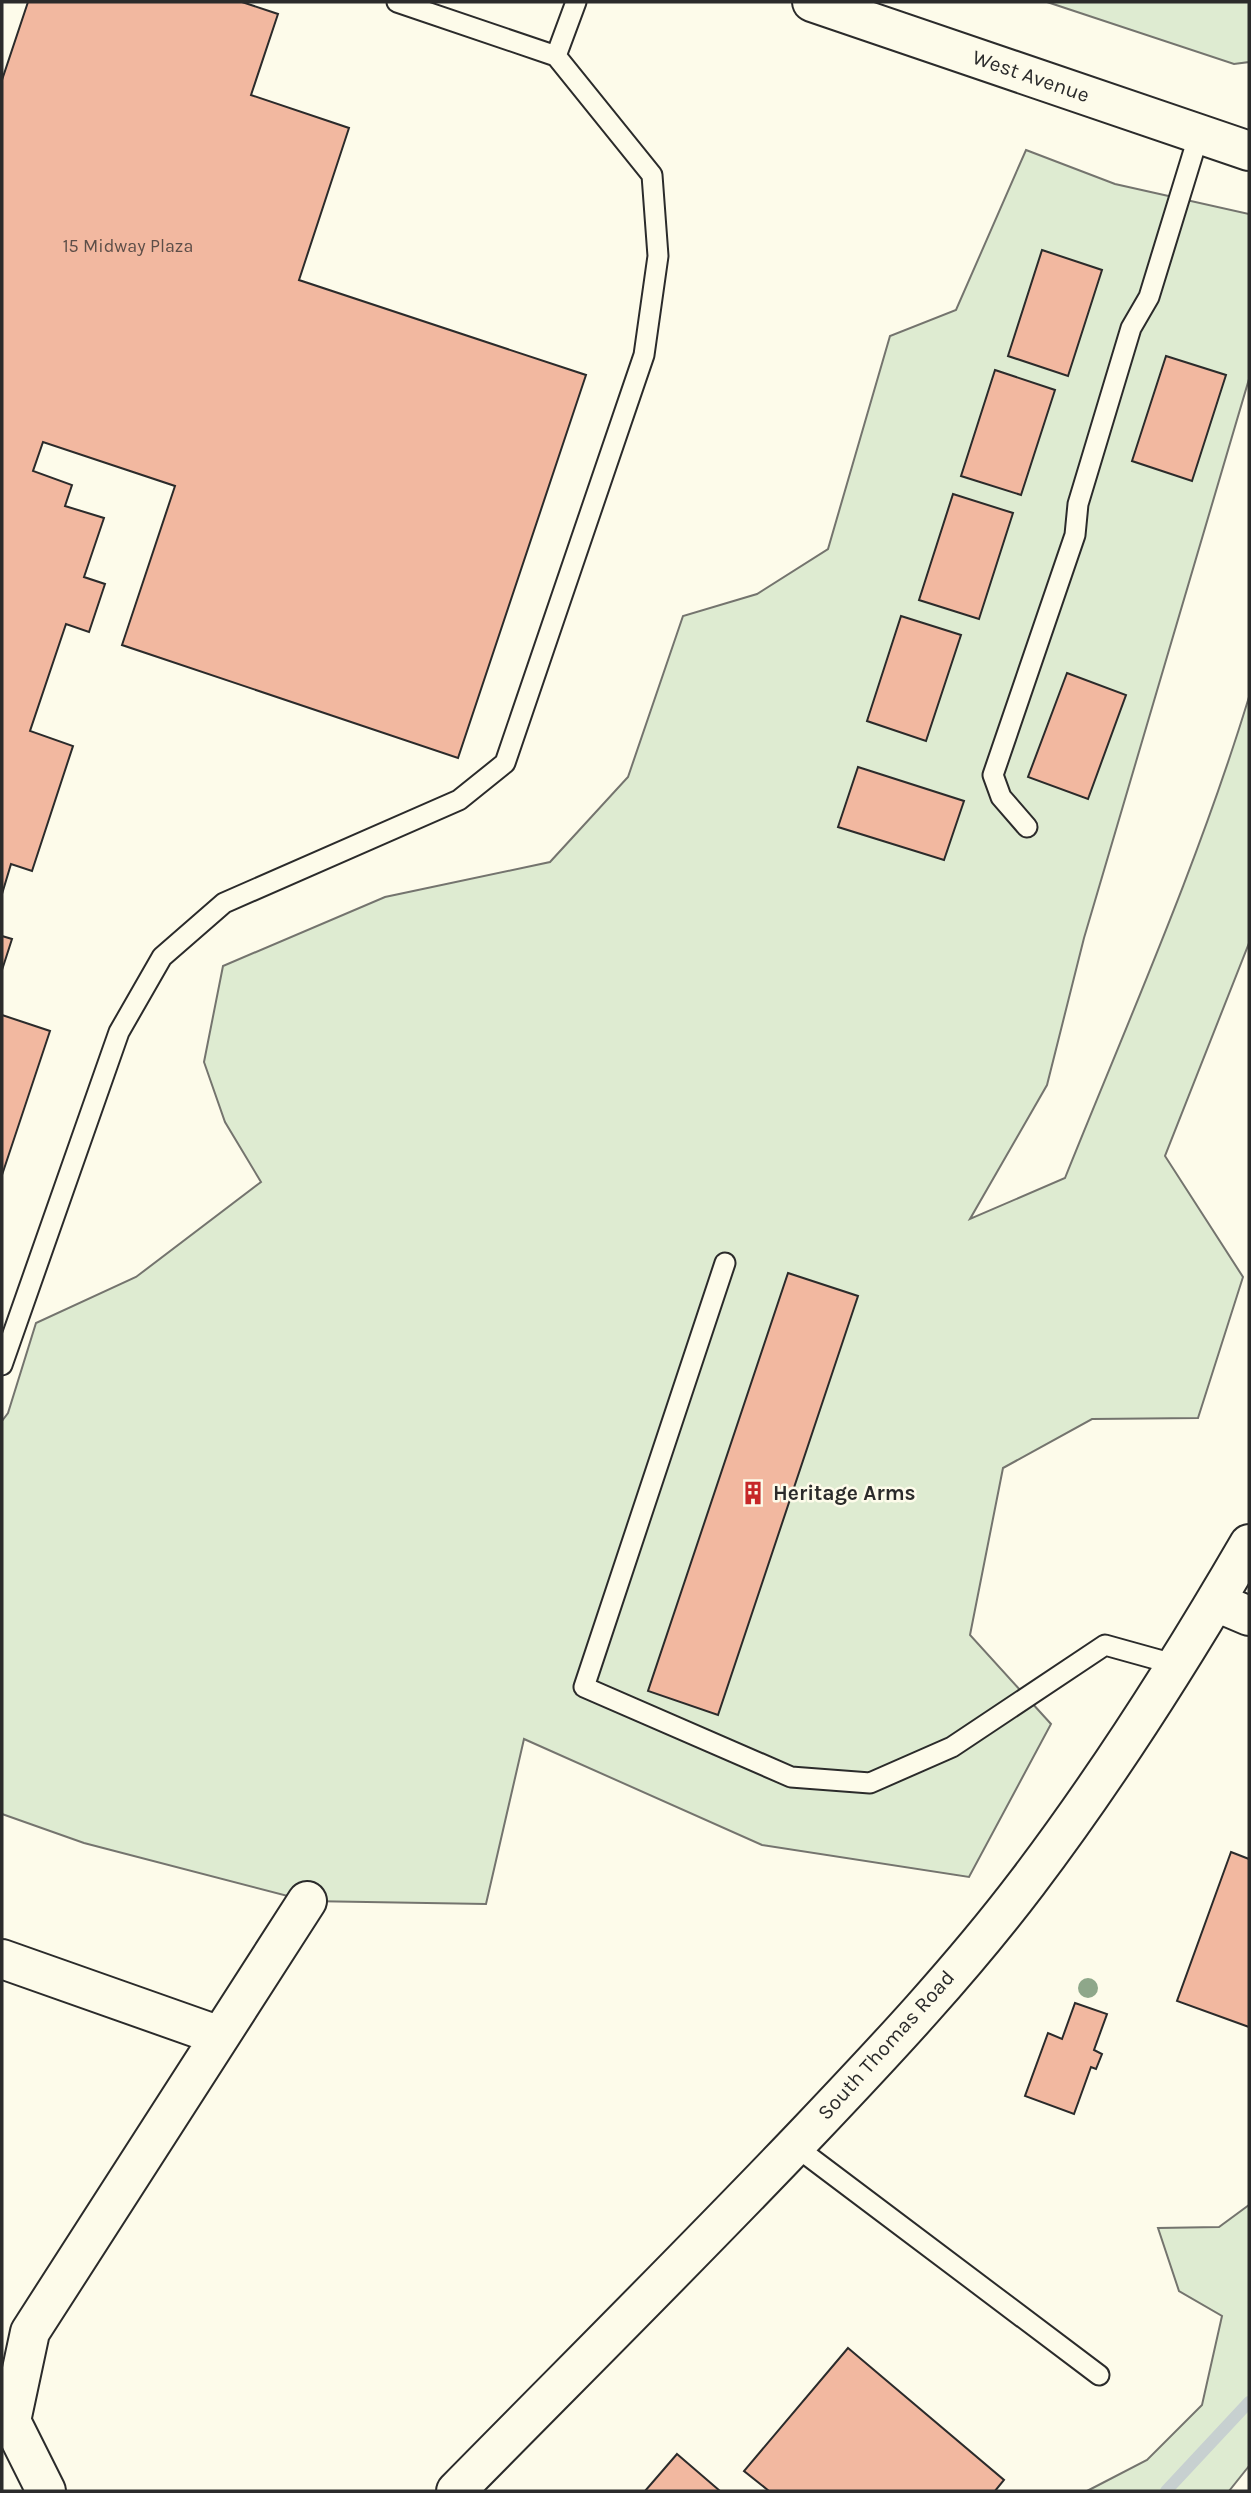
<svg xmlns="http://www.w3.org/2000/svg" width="1251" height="2493" font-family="Karla,sans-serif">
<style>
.green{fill:#deebd1;stroke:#74746e;stroke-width:2}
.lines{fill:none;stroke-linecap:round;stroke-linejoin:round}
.stream{stroke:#c7d0d0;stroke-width:12}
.building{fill:#f2b8a0;stroke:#2b2b2b;stroke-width:2}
.service-casing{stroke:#2b2b2b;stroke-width:23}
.minor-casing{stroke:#2b2b2b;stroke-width:42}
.tertiary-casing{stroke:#2b2b2b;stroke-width:42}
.primary-casing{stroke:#2b2b2b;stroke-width:42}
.service{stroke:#fdfbea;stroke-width:19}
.minor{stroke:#fdfbea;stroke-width:38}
.tertiary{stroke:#fdfbea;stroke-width:38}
.primary{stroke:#fdfbea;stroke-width:38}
.tree{fill:#8ea78a}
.labels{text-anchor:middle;stroke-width:5;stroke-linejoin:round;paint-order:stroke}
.number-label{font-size:18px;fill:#5d4e48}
.street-label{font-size:21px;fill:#2b2b2b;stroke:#fdfbea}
.poi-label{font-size:21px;font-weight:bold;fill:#2b2b2b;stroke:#fdfbea;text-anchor:start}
</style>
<rect width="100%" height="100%" fill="#fdfbea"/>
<path class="green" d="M 1047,2 L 1249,2 L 1249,62 L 1234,64 Z
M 1026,150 L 1115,184 L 1249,214 L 1249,379 L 1084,938 L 1047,1085 L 970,1219 L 1065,1178 C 1129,1019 1199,861 1249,697 L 1249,943 L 1165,1156 L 1243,1277 L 1198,1418 L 1092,1419 L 1003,1468 L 970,1635 L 1051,1724 L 969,1877 L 762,1845 L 524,1739 L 486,1904 L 307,1901 L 84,1843 L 2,1814 L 2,1421 L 8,1413 L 36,1323 L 136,1277 L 261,1182 L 225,1122 L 204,1062 L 223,966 L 385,897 L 550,862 L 628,777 L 683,616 L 757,594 L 828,549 L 890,336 L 956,310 Z
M 1249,2205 L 1249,2466 L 1229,2491 L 1087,2491 L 1147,2460 L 1202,2405 L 1222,2316 L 1179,2291 L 1158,2228 L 1219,2227 Z"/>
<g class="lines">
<path class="stream" d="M 1166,2491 L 1249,2402"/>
</g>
<path class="building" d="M 28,2 L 242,2 L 278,14 L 251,95 L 349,128 L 299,280 L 586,375 L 458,758 L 122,645 L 175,486 L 43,442 L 33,471 L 72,485 L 65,506 L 104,518 L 84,577 L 105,584 L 89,632 L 66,624 L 30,731 L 73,746 L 32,871 L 11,864 L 2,894 L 2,80 Z
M 1042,250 L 1102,270 L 1068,376 L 1008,356 Z
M 1166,356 L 1226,375 L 1192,481 L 1132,461 Z
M 995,370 L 1055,390 L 1021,495 L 961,476 Z
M 953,494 L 1013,513 L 979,619 L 919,600 Z
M 901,616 L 961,635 L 926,741 L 867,721 Z
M 1067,673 L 1126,695 L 1088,799 L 1028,777 Z
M 858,767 L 964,801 L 944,860 L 838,827 Z
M 2,936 L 12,939 L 2,970 Z
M 2,1015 L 50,1031 L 2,1175 Z
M 788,1273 L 858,1296 L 718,1715 L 648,1691 Z
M 1231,1852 L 1249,1859 L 1249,2027 L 1177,2001 Z
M 1075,2003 L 1107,2014 L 1094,2050 L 1102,2054 L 1096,2069 L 1091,2067 L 1074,2114 L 1025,2096 L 1048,2033 L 1062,2039 Z
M 848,2348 L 1004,2480 L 995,2491 L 769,2491 L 744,2471 Z
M 677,2454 L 720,2491 L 645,2491 Z"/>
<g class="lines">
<g class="service-casing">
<path id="service" d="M 397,2 L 556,56 L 576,2
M 1027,827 L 1001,797 L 993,775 L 1075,535 L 1078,504 L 1131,328 L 1149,297 L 1199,134
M 725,1263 L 584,1687 L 791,1777 L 870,1783 L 952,1747 L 1105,1645 L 1177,1665
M 2,1365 L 119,1032 L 162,957 L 224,903 L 459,800 L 505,763 L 644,355 L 658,256 L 652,175 L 556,56
M 795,2146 L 1099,2375"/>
</g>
<g class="minor-casing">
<path id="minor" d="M 1216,1602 L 1249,1616
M 2,1959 L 220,2036
M 46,2491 L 11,2421 L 30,2332 L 307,1901"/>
</g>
<g class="tertiary-casing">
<path id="tertiary" d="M 456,2491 C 574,2371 693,2253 809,2131 C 885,2051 961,1970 1027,1883 C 1109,1775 1181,1661 1249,1544"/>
</g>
<g class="primary-casing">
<path id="primary" d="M 812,2 L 1249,151"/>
</g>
<use href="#service" class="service"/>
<use href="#minor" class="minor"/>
<use href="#tertiary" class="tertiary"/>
<use href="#primary" class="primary"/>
</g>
<circle class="tree" cx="1088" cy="1988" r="10"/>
<defs>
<g id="building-bare" transform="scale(1.89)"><path d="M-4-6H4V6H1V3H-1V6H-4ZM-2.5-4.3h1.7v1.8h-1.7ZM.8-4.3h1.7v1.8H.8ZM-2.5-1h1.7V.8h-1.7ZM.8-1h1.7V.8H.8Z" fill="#c62828" stroke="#fdfbea" stroke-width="2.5" paint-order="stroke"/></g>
</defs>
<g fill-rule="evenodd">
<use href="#building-bare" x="753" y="1493"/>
</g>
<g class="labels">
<g class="number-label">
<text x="128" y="252">15 Midway Plaza</text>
</g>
<g class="street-label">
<text transform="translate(1031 76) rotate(19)" y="7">West Avenue</text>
<text transform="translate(886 2045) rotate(-48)" y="7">South Thomas Road</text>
</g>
<g class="poi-label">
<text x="773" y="1500">Heritage Arms</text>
</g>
</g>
<rect width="1251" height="2493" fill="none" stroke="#2b2b2b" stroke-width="7"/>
</svg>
